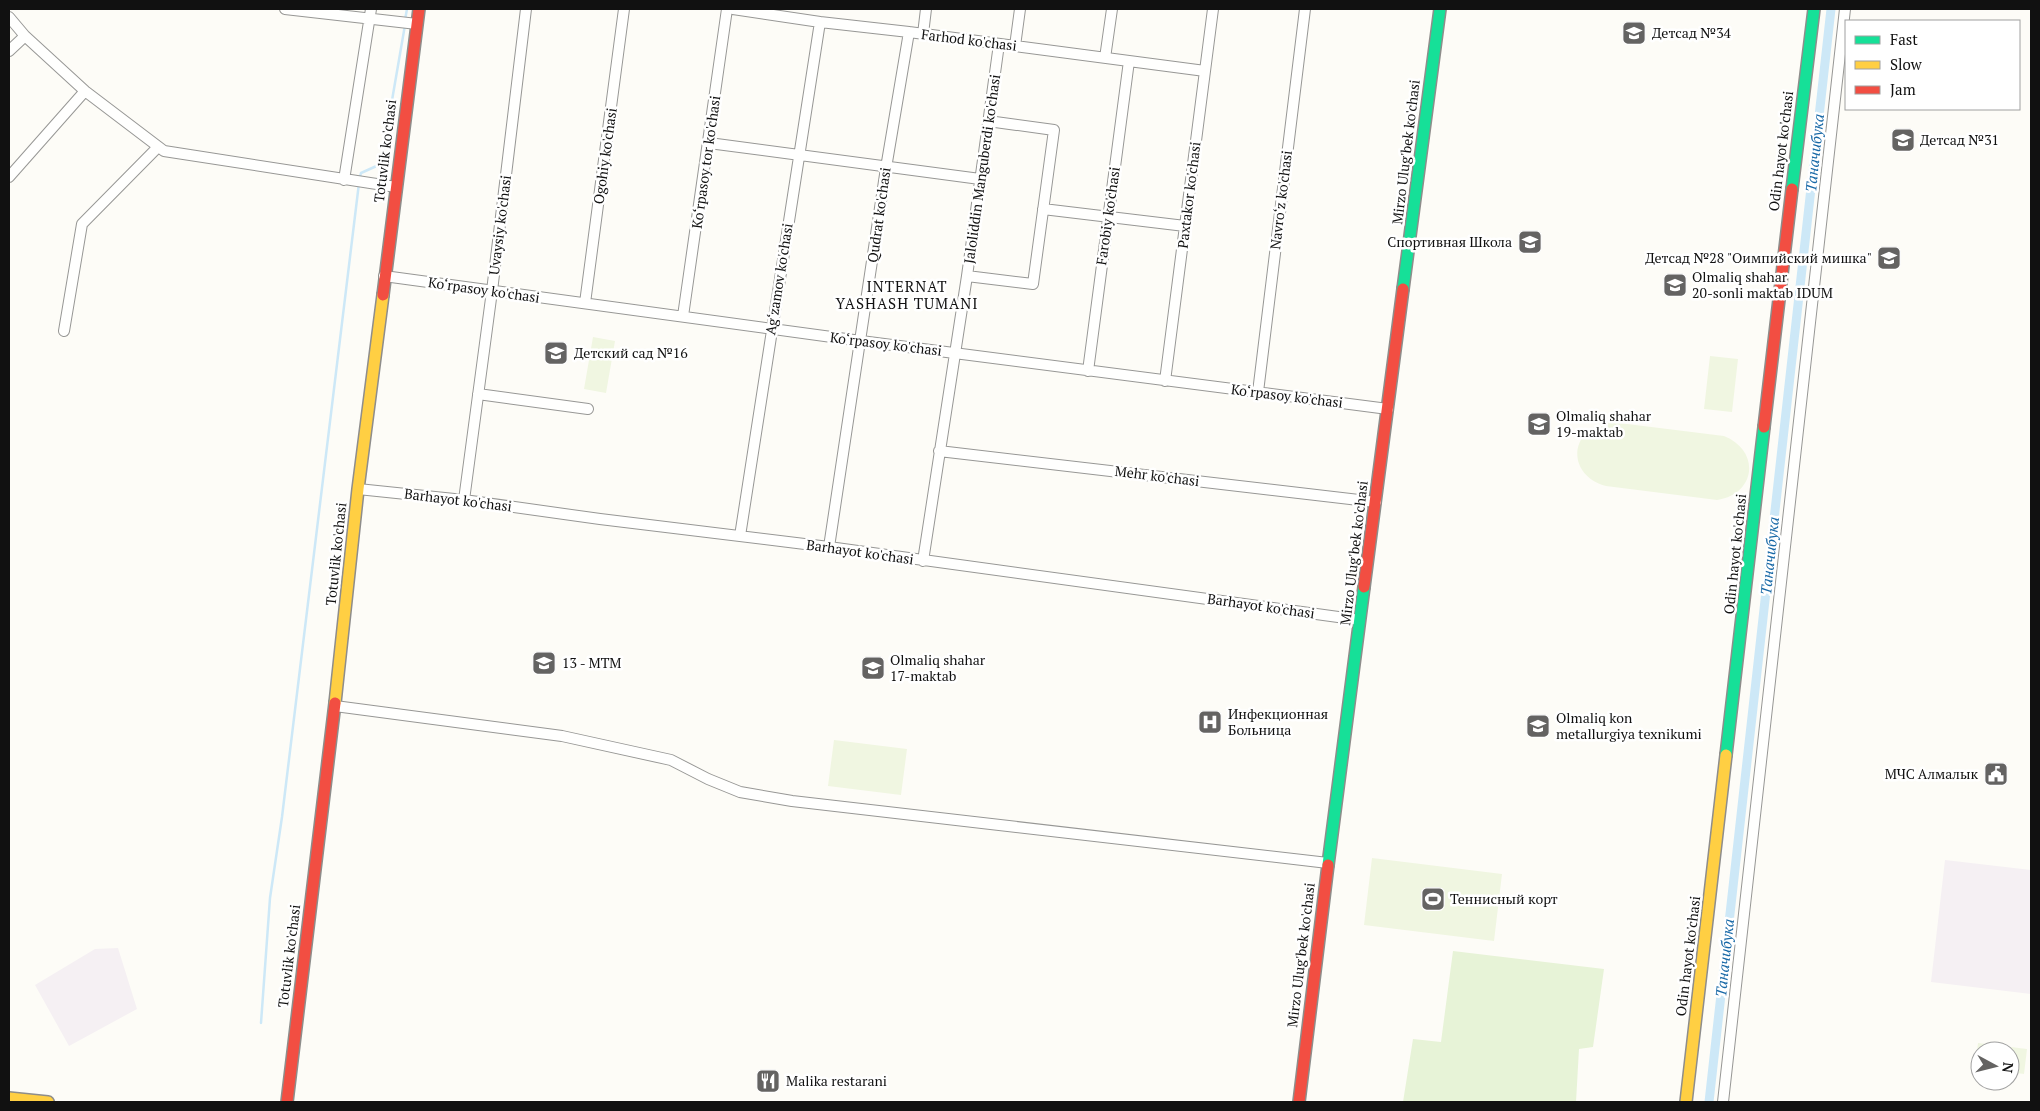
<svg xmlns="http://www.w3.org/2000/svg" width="2040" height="1111" font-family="'PT Serif',serif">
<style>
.industrial{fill:#f5f0f3}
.green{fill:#e7f3d7}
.pitch{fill:#f0f6e1}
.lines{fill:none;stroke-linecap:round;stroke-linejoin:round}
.stream{stroke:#cde8f7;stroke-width:2.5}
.canal{stroke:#cde8f7;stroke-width:9}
.street-casing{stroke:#979795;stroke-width:12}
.fast-casing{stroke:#8e8d8b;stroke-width:14}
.slow-casing{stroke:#8e8d8b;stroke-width:14}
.jam-casing{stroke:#8e8d8b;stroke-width:14}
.street{stroke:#fffffe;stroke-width:10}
.fast{stroke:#16e098;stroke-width:11}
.slow{stroke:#ffcf43;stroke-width:11}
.jam{stroke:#f24e42;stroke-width:11}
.labels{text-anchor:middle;stroke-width:5;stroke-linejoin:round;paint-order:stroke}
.poi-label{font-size:14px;fill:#111;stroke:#fff;text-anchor:start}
.street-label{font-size:14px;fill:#111;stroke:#fff}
.water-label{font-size:15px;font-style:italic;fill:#1768a6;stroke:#fff}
.neighbourhood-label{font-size:15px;letter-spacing:1px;fill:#111;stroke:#fff}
</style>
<rect width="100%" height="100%" fill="#fdfcf7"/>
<path class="industrial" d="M 1945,860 L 2031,870 L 2031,994 L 1931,982 Z
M 118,948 L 137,1009 L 69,1046 L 35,985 L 95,949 Z"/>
<path class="green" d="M 1453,951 L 1604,969 L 1593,1047 L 1579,1049 L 1576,1102 L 1403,1102 L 1413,1039 L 1441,1042 Z"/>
<path class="pitch" d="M 593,337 L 615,341 L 606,393 L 584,389 Z
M 1710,356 L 1738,359 L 1732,412 L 1704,409 Z
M 1611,422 L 1724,436 C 1761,451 1756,494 1717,500 L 1606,486 C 1565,475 1569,427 1611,422 Z
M 834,740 L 907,749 L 901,795 L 828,786 Z
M 1372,858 L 1502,874 L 1494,941 L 1364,925 Z
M 1978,1043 L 2027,1049 L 2024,1074 L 2010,1072 L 2010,1051 L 1980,1051 L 1980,1069 L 1975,1068 Z"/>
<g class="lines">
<path class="stream" d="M 405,20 L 407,9
M 360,177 L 361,173 L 381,164 L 405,25
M 261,1023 L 270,898 L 282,817 L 359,183"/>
<path class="canal" d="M 1709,1102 L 1831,9"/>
<g class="street-casing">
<path id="street" d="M 285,9 L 417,24
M 733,9 L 820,22 L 909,32 L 1205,71
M 9,17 L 25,36 L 85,91 L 164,151 L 396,187
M 923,34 L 926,9
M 1015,46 L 1020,9
M 9,51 L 25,36
M 1105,58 L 1112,9
M 709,143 L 980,179
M 9,177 L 85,91
M 344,180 L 371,9
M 1043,209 L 1185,226
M 384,276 L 861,341 L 1388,409
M 967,276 L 1033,284 L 1054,130 L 988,121
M 585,303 L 624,9
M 683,316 L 727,9
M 64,331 L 82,224 L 158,147
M 1088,371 L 1129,61
M 1165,381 L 1213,9
M 1258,392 L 1305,9
M 478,394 L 588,409
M 939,451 L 1376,502
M 358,489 L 464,500 L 600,519 L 829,547 L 1360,620
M 464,500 L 492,291 L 526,9
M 740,536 L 820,22
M 829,547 L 886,168 L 909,32
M 923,561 L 967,276 L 999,44
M 335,706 L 562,736 L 671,760 L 708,779 L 740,792 L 792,801 L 1328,863
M 1723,1102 L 1845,9"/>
</g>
<g class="fast-casing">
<path id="fast" d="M 1792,189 L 1814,9
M 1403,289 L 1440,9
M 1726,755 L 1764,427
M 1328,865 L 1364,587"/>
</g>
<g class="slow-casing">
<path id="slow" d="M 335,703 L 358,489 L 383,295
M 9,1098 L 48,1102
M 1686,1102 L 1726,755"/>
</g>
<g class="jam-casing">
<path id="jam" d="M 383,295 L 419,9
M 1764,427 L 1792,189
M 1364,587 L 1403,289
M 287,1102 L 335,703
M 1299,1102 L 1328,865"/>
</g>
<use href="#street" class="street"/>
<use href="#fast" class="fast"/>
<use href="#slow" class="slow"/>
<use href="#jam" class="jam"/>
</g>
<defs>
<g id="school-square" transform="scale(1.25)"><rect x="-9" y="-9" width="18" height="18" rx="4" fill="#646362" stroke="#fff"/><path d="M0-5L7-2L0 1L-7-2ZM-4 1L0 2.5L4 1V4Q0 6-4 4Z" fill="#fff"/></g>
<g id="hospital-square" transform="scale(1.25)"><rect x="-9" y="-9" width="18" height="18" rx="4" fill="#646362" stroke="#fff"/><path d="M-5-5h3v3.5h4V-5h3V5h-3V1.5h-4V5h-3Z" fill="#fff"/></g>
<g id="university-square" transform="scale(1.25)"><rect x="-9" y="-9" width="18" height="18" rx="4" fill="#646362" stroke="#fff"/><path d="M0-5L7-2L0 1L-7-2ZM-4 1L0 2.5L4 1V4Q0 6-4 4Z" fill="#fff"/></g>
<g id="civic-square" transform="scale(1.25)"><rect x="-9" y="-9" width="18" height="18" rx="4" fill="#646362" stroke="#fff"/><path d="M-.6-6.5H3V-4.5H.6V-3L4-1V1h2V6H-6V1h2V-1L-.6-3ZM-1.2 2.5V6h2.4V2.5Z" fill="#fff"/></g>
<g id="stadium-square" transform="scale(1.25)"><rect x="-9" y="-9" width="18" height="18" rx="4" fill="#646362" stroke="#fff"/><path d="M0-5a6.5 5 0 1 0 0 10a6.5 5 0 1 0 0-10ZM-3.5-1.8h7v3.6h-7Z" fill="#fff"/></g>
<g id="restaurant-square" transform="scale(1.25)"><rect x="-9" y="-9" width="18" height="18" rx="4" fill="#646362" stroke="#fff"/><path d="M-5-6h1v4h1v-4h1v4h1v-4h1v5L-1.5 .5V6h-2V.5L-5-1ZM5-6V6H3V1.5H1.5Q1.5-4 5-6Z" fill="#fff"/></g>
</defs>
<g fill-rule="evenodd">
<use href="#school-square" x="1634" y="33"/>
<use href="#school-square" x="1903" y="140"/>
<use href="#school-square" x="1530" y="242"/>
<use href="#school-square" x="1889" y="258"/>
<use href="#school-square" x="1675" y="285"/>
<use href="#school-square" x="556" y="353"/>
<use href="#school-square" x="1539" y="424"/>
<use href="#school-square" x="544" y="663"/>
<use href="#school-square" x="873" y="668"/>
<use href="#hospital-square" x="1210" y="722"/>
<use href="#university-square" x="1538" y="726"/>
<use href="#civic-square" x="1996" y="774"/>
<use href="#stadium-square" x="1433" y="899"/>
<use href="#restaurant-square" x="768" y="1081"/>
</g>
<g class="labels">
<g class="poi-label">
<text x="1652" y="38">Детсад №34</text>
<text x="1920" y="145">Детсад №31</text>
<text x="1512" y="247" text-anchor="end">Спортивная Школа</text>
<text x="1872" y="263" text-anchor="end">Детсад №28 "Оимпийский мишка"</text>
<text x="1692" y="282">Olmaliq shahar<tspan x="1692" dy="16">20-sonli maktab IDUM</tspan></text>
<text x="574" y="358">Детский сад №16</text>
<text x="1556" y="421">Olmaliq shahar<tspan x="1556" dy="16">19-maktab</tspan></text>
<text x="890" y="665">Olmaliq shahar<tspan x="890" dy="16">17-maktab</tspan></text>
<text x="562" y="668">13 - MTM</text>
<text x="1228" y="719">Инфекционная<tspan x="1228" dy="16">Больница</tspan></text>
<text x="1556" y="723">Olmaliq kon<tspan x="1556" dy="16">metallurgiya texnikumi</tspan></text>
<text x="1978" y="779" text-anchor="end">МЧС Алмалык</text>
<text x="1450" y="904">Теннисный корт</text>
<text x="786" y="1086">Malika restarani</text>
</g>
<g class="street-label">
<text transform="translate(969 40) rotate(7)" y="5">Farhod ko'chasi</text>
<text transform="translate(385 151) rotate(-83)" y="5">Totuvlik ko'chasi</text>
<text transform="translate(1781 151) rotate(-83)" y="5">Odin hayot ko'chasi</text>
<text transform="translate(1406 152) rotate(-83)" y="5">Mirzo Ulug'bek ko'chasi</text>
<text transform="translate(605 156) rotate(-82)" y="5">Ogohiy ko'chasi</text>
<text transform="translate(706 162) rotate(-82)" y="5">Ko‘rpasoy tor ko'chasi</text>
<text transform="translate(982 169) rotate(-82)" y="5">Jaloliddin Manguberdi ko'chasi</text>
<text transform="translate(1189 195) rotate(-83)" y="5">Paxtakor ko'chasi</text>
<text transform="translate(1281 200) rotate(-83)" y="5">Navro‘z ko'chasi</text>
<text transform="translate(879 215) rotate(-82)" y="5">Qudrat ko'chasi</text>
<text transform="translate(1108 216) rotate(-82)" y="5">Farobiy ko'chasi</text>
<text transform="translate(500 225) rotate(-83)" y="5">Uvaysiy ko'chasi</text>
<text transform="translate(779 279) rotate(-81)" y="5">Ag‘zamov ko'chasi</text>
<text transform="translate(484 290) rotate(8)" y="5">Ko‘rpasoy ko'chasi</text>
<text transform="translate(886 344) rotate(7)" y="5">Ko‘rpasoy ko'chasi</text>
<text transform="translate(1287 396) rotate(7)" y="5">Ko‘rpasoy ko'chasi</text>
<text transform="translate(1157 476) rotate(7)" y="5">Mehr ko'chasi</text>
<text transform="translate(458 500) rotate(7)" y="5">Barhayot ko'chasi</text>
<text transform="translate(860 552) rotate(8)" y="5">Barhayot ko'chasi</text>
<text transform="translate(1354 553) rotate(-83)" y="5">Mirzo Ulug'bek ko'chasi</text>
<text transform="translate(336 554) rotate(-84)" y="5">Totuvlik ko'chasi</text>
<text transform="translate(1735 554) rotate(-84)" y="5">Odin hayot ko'chasi</text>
<text transform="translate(1261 606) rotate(8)" y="5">Barhayot ko'chasi</text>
<text transform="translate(1301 955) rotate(-83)" y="5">Mirzo Ulug'bek ko'chasi</text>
<text transform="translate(289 956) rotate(-83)" y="5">Totuvlik ko'chasi</text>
<text transform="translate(1688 956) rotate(-83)" y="5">Odin hayot ko'chasi</text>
</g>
<g class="water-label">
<text transform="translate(1815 153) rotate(-84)" y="5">Таначибука</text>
<text transform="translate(1770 556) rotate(-84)" y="5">Таначибука</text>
<text transform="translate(1725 958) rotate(-84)" y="5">Таначибука</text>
</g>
<g class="neighbourhood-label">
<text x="907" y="292">INTERNAT<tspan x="907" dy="17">YASHASH TUMANI</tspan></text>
</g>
</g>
<rect width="2040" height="1111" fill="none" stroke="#111111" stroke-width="20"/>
<rect x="1845" y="20" width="175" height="90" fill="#ffffff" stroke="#a0a0a0"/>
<rect x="1855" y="36" width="25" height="8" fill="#16e098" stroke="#a0a0a0"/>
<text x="1890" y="45" font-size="15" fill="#111111">Fast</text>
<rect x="1855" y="61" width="25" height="8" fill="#ffcf43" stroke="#a0a0a0"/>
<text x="1890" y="70" font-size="15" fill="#111111">Slow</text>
<rect x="1855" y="86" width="25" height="8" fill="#f24e42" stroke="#a0a0a0"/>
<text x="1890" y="95" font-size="15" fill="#111111">Jam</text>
<g transform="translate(1995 1066) rotate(97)"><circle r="24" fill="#ffffff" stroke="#a0a0a0"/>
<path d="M0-4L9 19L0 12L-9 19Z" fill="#646362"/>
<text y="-8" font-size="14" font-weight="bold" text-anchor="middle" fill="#111111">N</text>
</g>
</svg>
